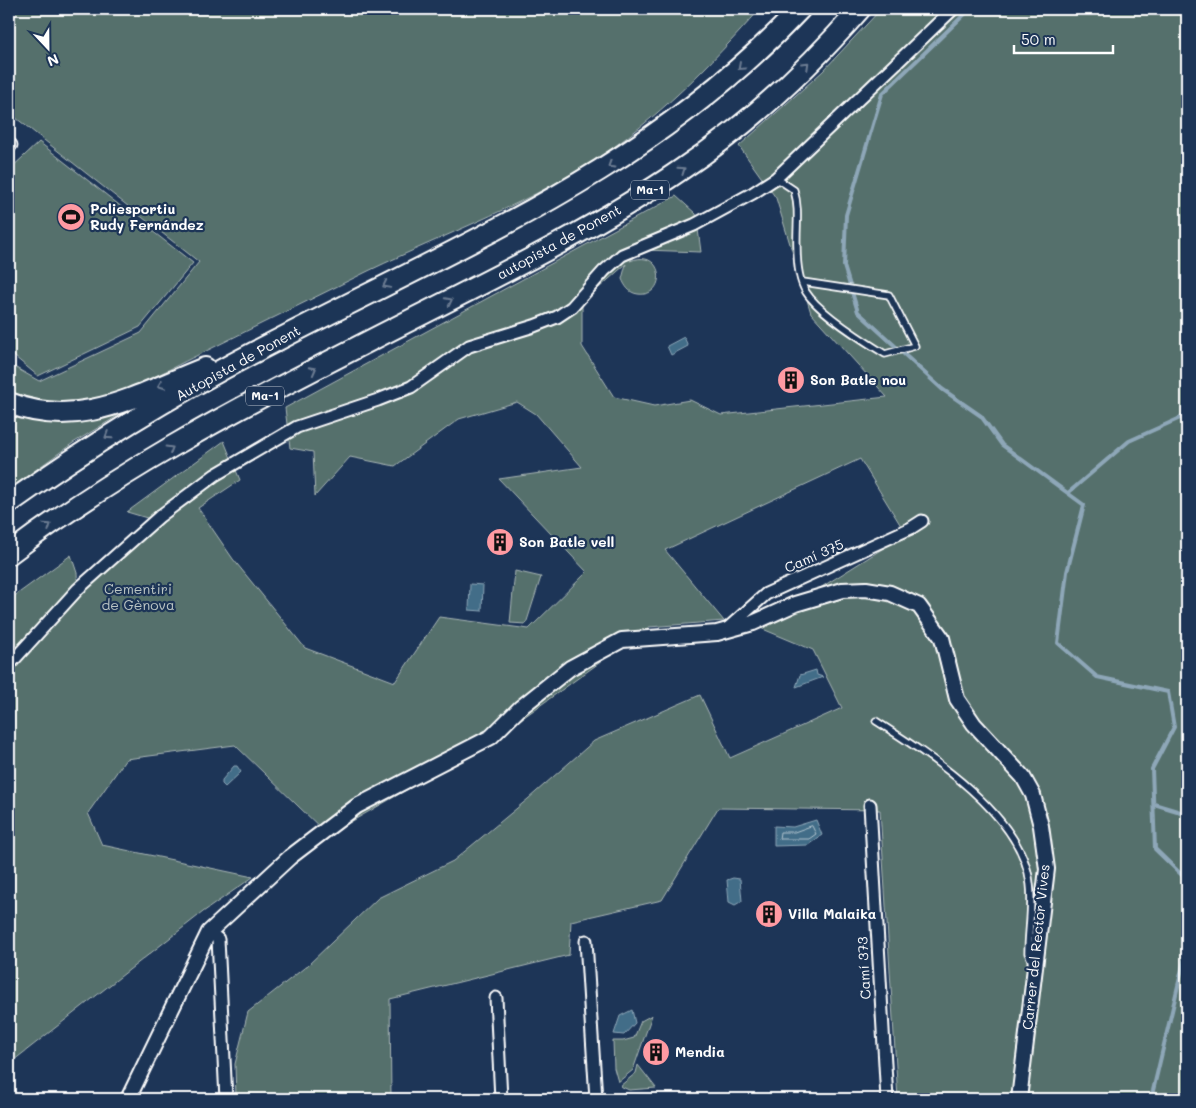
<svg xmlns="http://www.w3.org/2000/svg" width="1196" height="1108" font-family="Mali,sans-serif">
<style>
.green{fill:#546f6c;stroke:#aab7b6}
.water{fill:#426d88;stroke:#8ea7b8}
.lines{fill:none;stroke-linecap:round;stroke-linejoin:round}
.shore{stroke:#b3c5cf;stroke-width:1}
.stream{stroke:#8ea7b8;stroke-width:4}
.service-casing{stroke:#fff;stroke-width:9}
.minor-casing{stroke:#fff;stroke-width:15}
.tertiary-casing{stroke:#fff;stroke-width:18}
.motorway-casing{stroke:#fff;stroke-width:24}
.service{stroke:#1d3557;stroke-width:5.5}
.minor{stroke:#1d3557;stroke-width:11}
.tertiary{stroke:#1d3557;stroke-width:14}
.motorway{stroke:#1d3557;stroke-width:20}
.oneway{stroke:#6c7c92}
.labels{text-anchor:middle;stroke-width:4.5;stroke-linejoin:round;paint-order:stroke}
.shield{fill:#1d3557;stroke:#bbc2cd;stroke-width:1}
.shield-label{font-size:12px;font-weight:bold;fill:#fff}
.poi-label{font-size:14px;font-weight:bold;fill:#fff;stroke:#1d3557;text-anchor:start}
.street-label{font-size:14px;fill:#fff;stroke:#1d3557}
.park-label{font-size:14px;fill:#bbc5c4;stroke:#1d3557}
</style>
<rect width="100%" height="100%" fill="#1d3557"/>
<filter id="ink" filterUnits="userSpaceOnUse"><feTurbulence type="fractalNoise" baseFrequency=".02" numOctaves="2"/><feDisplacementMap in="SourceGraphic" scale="10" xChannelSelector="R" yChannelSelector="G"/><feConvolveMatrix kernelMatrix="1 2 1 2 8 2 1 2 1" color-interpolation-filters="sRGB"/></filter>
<g filter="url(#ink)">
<path class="green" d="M 9,9 L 760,9 C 711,64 656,121 593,161 C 518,209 434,238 354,278 C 302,304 250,329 198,355 C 165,371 125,394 90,401 C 62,407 35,403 9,393 L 9,364 L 39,381 L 141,333 L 199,262 L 16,118 L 9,124 Z
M 881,9 L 1187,9 L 1187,1099 L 898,1099 L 880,810 L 718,808 L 662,900 L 571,921 L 569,955 L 390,999 L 391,1099 L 236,1099 L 235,1064 L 248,1012 L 308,965 L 378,898 L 453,861 L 528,799 L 594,741 L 700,695 L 730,758 L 842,708 L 813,650 L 758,627 L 906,534 L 860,459 L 665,550 L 724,621 L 649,627 L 488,743 L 328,835 L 235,745 L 126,759 L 88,813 L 102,845 L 253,877 L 203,912 L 9,1064 L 9,600 L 71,555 L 77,573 L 78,595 L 150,529 L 147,518 L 127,512 L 224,441 L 240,480 L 198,508 L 233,559 L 305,648 L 395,682 L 439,617 L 529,629 L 587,572 L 499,479 L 582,467 L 536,414 L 517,402 L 459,419 L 395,466 L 350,457 L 315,496 L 313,452 L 290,448 L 285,408 L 676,196 L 696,214 L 701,252 L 643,250 L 630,261 C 665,247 668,298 638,294 C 629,293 625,286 622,279 L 626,264 L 582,303 L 582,346 L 614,397 L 654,406 L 690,400 L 721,415 L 887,397 L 811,313 L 776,198 L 739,146 L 823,71 Z
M 39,142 L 193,263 L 140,327 L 38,376 L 9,352 L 9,170 Z
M 150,396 L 73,443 L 9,489 L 9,414 L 33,421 L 58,422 Z
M 515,571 L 541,577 L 526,624 L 510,623 Z
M 652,1015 L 633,1070 L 618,1082 L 614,1068 L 613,1041 L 623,1041 L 634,1038 L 641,1021 Z
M 638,1065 L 656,1088 L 629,1090 L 620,1086 L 636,1073 Z"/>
<path class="water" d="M 684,337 L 688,346 L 671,355 L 667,346 Z
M 470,584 L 483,585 L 482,611 L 469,610 Z
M 816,670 L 817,675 L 823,677 L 796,687 L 800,675 Z
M 234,766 L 237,766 L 241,772 L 225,787 L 222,784 L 222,780 Z
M 816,820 L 822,835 L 808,845 L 774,846 L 774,826 L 793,827 Z
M 733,878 L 740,879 L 742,901 L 735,905 L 729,902 L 727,880 Z
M 632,1010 L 635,1023 L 624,1035 L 614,1034 L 620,1016 Z"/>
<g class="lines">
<path class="shore" d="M 812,826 L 816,834 L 809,839 L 779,839 L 780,832 L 794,832 Z"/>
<path class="stream" d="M 970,9 L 882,94 L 846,215 L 844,266 L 858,312 L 942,389 L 981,416 L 1002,445 L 1084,505 L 1067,572 L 1058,643 L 1097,677 L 1168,692 L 1174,727 L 1152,769 L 1155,849 L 1187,880
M 1068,493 L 1129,441 L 1187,415
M 1154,804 L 1187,814
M 1151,1099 L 1187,948"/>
<g class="service-casing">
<path id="service" d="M 776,178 L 794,190 C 800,210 796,227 797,247 C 797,261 799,281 806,292 C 819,313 864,341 885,354 L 915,346 L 889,295 L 803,282
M 876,721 C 929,755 1023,815 1030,884 C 1033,906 1028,931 1028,953 L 1032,962"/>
</g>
<g class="minor-casing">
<path id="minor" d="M 9,147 L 11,145
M 727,629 L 766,594 L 911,528 L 922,521
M 9,665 L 78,589 L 160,516 L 215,475 L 297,427 L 378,400 L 411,387 L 469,346 L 534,326 L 557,317 L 572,307 L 604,271 L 622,255 L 694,225 L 753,193 L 776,178 L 953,9
M 870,805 L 887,1099
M 209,932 L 218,939 L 226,1099
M 586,941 L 596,1099
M 496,998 L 501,1099"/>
</g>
<g class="tertiary-casing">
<path id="tertiary" d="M 128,1099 L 209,932 L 290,857 L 357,806 L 491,737 L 520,708 L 570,668 L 622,640 L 717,633 L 753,623 L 795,604 L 842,590 L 866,589 L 890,593 L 919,606 L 942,638 L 957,699 L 974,724 L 1023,777 L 1033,795 L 1041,826 L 1047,869 L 1019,1099"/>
</g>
<g class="motorway-casing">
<path id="motorway" d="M 9,403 C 81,431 138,394 205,368
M 9,503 C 93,443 182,389 274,342 C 464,243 650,169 800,9
M 9,554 C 113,475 230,412 346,353 C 459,294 577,241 682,169 C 748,125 808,69 860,9"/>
</g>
<use href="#service" class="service"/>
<use href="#minor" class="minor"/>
<use href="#tertiary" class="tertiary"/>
<use href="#motorway" class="motorway"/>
</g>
<defs><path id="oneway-chevron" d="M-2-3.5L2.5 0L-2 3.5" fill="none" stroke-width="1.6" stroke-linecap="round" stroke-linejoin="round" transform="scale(1.25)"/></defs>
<g class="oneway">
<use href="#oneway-chevron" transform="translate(806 65) rotate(-44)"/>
<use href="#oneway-chevron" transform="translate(741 67) rotate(138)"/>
<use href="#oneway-chevron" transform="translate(611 165) rotate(148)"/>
<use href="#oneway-chevron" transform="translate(682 170) rotate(-35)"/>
<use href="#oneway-chevron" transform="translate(386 285) rotate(153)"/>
<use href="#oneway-chevron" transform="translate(449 301) rotate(-27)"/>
<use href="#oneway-chevron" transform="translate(313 370) rotate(-28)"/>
<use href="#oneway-chevron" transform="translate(161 385) rotate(159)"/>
<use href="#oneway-chevron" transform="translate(108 436) rotate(147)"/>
<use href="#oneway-chevron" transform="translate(170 449) rotate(-31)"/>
<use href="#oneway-chevron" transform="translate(48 526) rotate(-34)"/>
</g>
</g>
<defs>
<g id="stadium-disc" transform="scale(1.4375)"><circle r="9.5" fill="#ff9aa2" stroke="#1d3557"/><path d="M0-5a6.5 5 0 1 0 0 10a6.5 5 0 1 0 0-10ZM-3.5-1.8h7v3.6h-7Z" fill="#111"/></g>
<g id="building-disc" transform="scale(1.4375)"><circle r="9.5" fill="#ff9aa2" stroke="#1d3557"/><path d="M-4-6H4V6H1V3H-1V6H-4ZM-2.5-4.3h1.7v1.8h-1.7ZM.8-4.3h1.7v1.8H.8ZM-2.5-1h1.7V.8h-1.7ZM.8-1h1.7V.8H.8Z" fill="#111"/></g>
</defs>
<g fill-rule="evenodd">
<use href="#stadium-disc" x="71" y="217"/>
<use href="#building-disc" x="791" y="380"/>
<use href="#building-disc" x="500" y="542"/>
<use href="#building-disc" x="769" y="914"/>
<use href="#building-disc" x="656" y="1052"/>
</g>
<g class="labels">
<g class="shield">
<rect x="631" y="180.5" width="38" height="19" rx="4"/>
<rect x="246" y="386.5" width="38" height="19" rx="4"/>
</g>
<g class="shield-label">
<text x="650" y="194">Ma-1</text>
<text x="265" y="400">Ma-1</text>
</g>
<g class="poi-label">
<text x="90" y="214">Poliesportiu<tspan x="90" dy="16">Rudy Fernández</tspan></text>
<text x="810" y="385">Son Batle nou</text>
<text x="519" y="547">Son Batle vell</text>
<text x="788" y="919">Villa Malaika</text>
<text x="675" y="1057">Mendia</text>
</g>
<g class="street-label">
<text transform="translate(559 242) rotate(-29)" y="5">autopista de Ponent</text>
<text transform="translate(238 363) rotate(-29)" y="5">Autopista de Ponent</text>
<text transform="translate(814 556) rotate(-24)" y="5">Camí 375</text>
<text transform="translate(1036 947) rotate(-84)" y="5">Carrer del Rector Vives</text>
<text transform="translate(864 968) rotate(-93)" y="5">Camí 373</text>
</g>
<g class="park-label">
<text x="138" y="594">Cementiri<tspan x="138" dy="16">de Gènova</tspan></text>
</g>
</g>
<rect width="1196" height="1108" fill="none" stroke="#1d3557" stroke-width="30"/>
<rect x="15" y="15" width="1166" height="1078" fill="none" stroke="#fff" stroke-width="2" filter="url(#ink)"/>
<g transform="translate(48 48) rotate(158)" stroke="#1d3557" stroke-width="4" paint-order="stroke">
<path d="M0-4L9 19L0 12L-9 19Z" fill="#ffffff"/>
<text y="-8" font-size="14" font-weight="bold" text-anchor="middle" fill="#ffffff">N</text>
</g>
<path d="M1014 45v8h99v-8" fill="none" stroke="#ffffff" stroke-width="2.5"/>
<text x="1021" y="45" font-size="15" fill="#ffffff" stroke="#1d3557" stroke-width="4" paint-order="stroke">50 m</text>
</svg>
